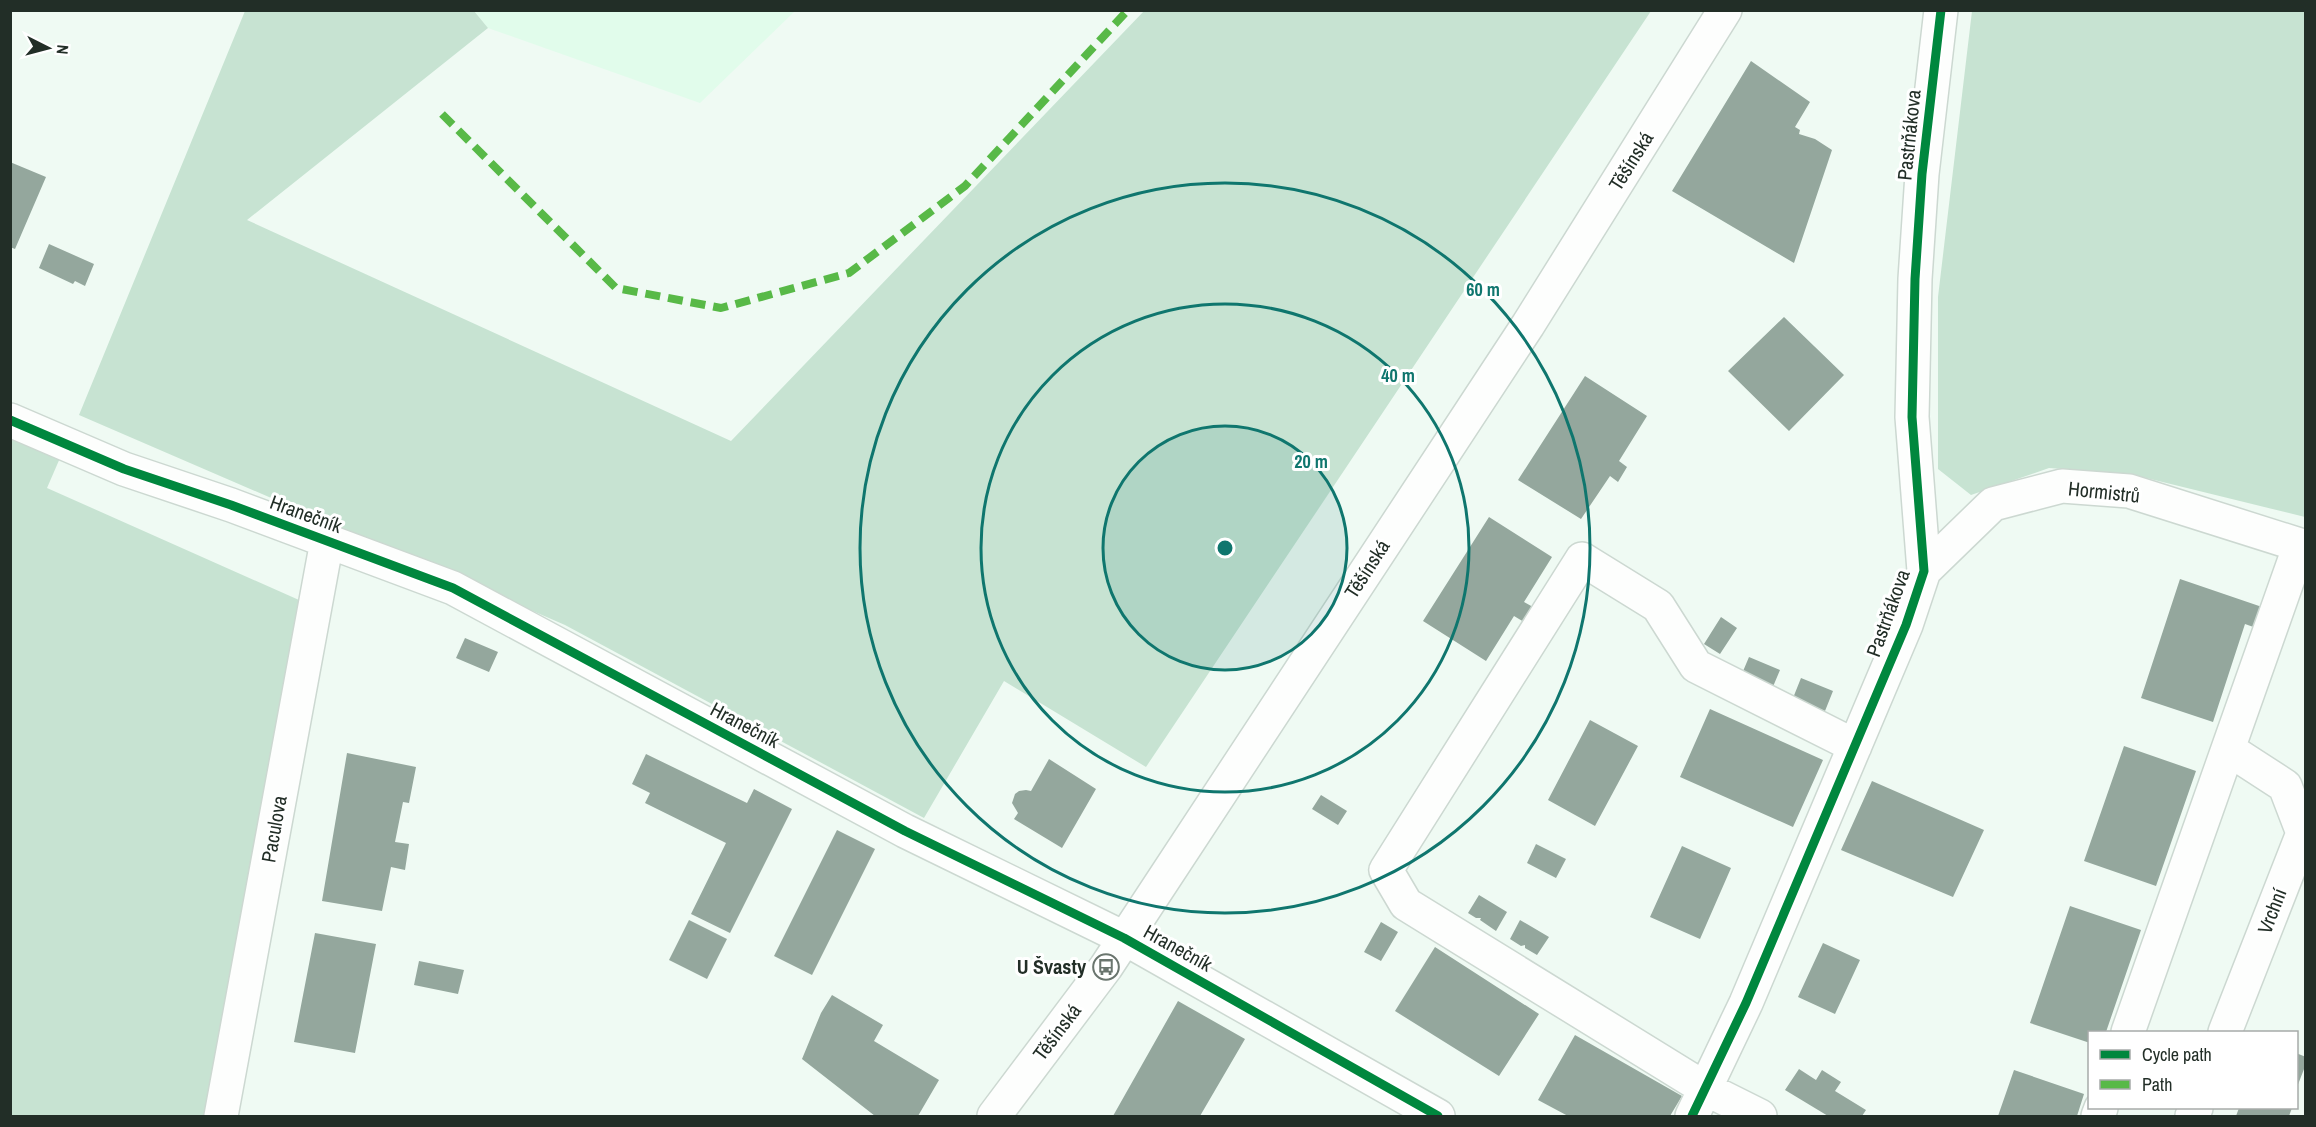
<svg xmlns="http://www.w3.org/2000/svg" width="2316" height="1127" font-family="'Archivo Narrow',sans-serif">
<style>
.built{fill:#e1fceb}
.green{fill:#c7e3d2}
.building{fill:#94a79d}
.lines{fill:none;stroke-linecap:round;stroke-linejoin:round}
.minor-casing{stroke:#ccd8d1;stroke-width:36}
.major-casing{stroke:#ccd8d1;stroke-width:36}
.minor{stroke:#fdfefd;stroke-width:33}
.major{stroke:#fdfefd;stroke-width:33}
.quiet{stroke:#58b947;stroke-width:8;stroke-dasharray:15 8;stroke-linecap:butt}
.cycleway-casing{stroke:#fff;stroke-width:13}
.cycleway{stroke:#00873e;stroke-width:9}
.ring{fill:none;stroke:#0f766e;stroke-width:3}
.labels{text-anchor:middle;stroke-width:6;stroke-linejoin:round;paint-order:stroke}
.street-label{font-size:20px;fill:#222e27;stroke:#fff}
.poi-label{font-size:20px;font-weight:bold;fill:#222e27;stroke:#fff;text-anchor:end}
.centre{fill:#0f766e;stroke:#fff;stroke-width:3}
.ring-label{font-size:18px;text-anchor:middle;font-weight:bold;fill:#0f766e;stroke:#fff;stroke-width:6;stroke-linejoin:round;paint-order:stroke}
</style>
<rect width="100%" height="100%" fill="#effaf3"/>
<path class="built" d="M 474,11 L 795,11 L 700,103 L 488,28 Z"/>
<path class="green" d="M 245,11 L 474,11 L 488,28 L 247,220 L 731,441 L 1144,11 L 1651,11 L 1146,767 L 1004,681 L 924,818 L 565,625 L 79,415 Z
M 1972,11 L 2305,11 L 2305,517 L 2130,474 L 2049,468 L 1971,495 L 1938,469 L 1938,297 Z
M 10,435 L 60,458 L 47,488 L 299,600 L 206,1116 L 11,1116 Z"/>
<path class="building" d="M 1751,61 L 1810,102 L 1795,127 L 1800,130 L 1799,134 L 1815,139 L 1832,150 L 1794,263 L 1672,191 Z
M 10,162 L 46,177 L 15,249 L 10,247 Z
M 49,244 L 94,264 L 85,286 L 75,281 L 73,284 L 39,268 Z
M 1784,317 L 1844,375 L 1789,431 L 1728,371 Z
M 1585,376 L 1647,416 L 1619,461 L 1627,467 L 1618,482 L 1610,476 L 1581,519 L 1518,480 Z
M 1489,517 L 1552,557 L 1524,602 L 1533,607 L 1524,622 L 1514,616 L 1486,661 L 1423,621 Z
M 2180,579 L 2265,608 L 2259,629 L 2245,624 L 2213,722 L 2141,698 Z
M 1721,617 L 1737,628 L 1720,654 L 1704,644 Z
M 465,638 L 498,652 L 489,672 L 456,658 Z
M 1749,657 L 1780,670 L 1772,689 L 1741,676 Z
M 1801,678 L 1833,691 L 1825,711 L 1793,698 Z
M 1710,709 L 1823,760 L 1793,827 L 1680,777 Z
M 1590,720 L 1638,746 L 1595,826 L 1548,800 Z
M 2124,746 L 2196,771 L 2156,886 L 2084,861 Z
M 347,753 L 416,767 L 409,803 L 403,802 L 395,842 L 409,844 L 405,870 L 391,867 L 382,911 L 322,901 Z
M 646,754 L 747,803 L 754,789 L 792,809 L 730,933 L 691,914 L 726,843 L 645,803 L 650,793 L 632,784 Z
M 1049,759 L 1096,789 L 1062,848 L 1014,819 L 1018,813 L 1012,803 L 1015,794 L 1019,791 L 1026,790 L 1031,791 Z
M 1872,781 L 1984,830 L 1953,897 L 1841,850 Z
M 1321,795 L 1347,811 L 1338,825 L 1312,809 Z
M 837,830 L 875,849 L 812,975 L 774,956 Z
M 1536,844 L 1566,859 L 1556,878 L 1527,863 Z
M 1682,846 L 1731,868 L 1700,939 L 1650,917 Z
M 1479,895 L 1507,912 L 1496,931 L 1480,920 L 1481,918 L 1476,918 L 1468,913 Z
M 2070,906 L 2141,930 L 2106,1032 L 2090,1032 L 2090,1043 L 2030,1023 Z
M 689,920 L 727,939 L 707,979 L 669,960 Z
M 1520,920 L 1549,937 L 1537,955 L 1525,948 L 1525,945 L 1521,946 L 1510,939 Z
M 1381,922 L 1398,932 L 1381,961 L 1364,952 Z
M 315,933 L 376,944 L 355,1053 L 294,1042 Z
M 1823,943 L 1860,960 L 1835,1014 L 1798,997 Z
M 1435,947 L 1539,1014 L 1499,1076 L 1395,1011 Z
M 419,961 L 464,970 L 458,994 L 414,985 Z
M 832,995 L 883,1025 L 874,1041 L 939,1080 L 918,1116 L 875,1116 L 802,1059 L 821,1013 Z
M 1178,1001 L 1245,1039 L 1200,1116 L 1113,1116 Z
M 1575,1035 L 1682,1096 L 1670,1116 L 1568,1116 L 1538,1100 Z
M 2296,1053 L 2306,1057 L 2306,1064 L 2297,1087 Z
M 1799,1069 L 1816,1080 L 1822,1070 L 1841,1082 L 1835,1091 L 1866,1110 L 1862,1116 L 1828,1116 L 1785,1090 Z
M 2014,1070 L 2084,1094 L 2077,1116 L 1998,1116 Z
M 2239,1108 L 2292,1108 L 2289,1116 L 2236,1116 Z"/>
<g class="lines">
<g class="minor-casing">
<path id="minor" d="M 10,420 L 124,469 L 231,505 L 453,588 L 905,831 L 1124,938 L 1438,1116
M 1924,571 L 1993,504 L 2062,486 L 2129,491 L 2306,547
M 2128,1032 L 2300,545
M 2225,1032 L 2303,833 L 2285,786 L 2228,749
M 221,1116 L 327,541
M 1692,1116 L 1746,1003 L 1906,625 L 1924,571 L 1912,417 L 1915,279 L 1922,174 L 1941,10
M 1760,1116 L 1706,1089 L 1406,904 L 1386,870 L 1582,559 L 1658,606 L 1696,666 L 1855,746
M 2098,1116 L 2101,1108
M 2192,1116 L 2196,1108"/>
</g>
<g class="major-casing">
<path id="major" d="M 994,1116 L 1106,967 L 1528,325 L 1725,10"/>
</g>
<use href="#minor" class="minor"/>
<use href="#major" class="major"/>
<path class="quiet" d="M 442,114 L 616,288 L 721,308 L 849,273 L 965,186 L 1128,10"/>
<g class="cycleway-casing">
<path id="cycleway" d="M 10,420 L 124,469 L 231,505 L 453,588 L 905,831 L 1124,938 L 1438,1116
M 1692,1116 L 1746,1003 L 1906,625 L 1924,571 L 1912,417 L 1915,279 L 1922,174 L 1941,10"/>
</g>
<use href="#cycleway" class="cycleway"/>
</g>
<circle cx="1225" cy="548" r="122" fill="#0f766e" fill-opacity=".12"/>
<g class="ring">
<circle cx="1225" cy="548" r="122"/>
<circle cx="1225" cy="548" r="244"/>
<circle cx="1225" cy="548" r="365"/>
</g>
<defs>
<g id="bus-ring" transform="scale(1.35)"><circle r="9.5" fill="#fff" stroke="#6a756e" stroke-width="1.5"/><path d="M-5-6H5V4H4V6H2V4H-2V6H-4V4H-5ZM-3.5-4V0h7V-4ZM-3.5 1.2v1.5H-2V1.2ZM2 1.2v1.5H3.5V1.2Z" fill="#6a756e"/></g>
</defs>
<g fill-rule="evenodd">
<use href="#bus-ring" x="1106" y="967"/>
</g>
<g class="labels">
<g class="street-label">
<text transform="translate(1909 135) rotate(-84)" y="7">Pastrňákova</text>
<text transform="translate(1631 161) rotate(-58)" y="7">Těšínská</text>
<text transform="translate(2104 492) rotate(6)" y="7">Hormistrů</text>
<text transform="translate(306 514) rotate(20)" y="7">Hranečník</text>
<text transform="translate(1367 569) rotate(-57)" y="7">Těšínská</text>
<text transform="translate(1888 613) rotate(-70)" y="7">Pastrňákova</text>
<text transform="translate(745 725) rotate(28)" y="7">Hranečník</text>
<text transform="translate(274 829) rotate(-80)" y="7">Paculova</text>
<text transform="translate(2272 911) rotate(-69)" y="7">Vrchní</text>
<text transform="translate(1178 948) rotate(29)" y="7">Hranečník</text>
<text transform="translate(1057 1032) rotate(-53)" y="7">Těšínská</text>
</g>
<g class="poi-label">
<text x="1086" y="974">U Švasty</text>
</g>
</g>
<circle cx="1225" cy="548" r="9" class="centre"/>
<g class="ring-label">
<text x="1483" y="296">60 m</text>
<text x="1398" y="382">40 m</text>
<text x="1311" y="468">20 m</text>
</g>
<rect width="2316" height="1127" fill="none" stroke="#222e27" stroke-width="24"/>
<rect x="2088" y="1031" width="210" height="78" fill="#ffffff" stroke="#a7aba9" stroke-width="1.5"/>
<rect x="2100" y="1050" width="30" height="9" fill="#00873e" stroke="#a7aba9" stroke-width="1.5"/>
<text x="2142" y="1061" font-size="18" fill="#222e27">Cycle path</text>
<rect x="2100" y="1080" width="30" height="9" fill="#58b947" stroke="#a7aba9" stroke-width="1.5"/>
<text x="2142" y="1091" font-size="18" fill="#222e27">Path</text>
<g transform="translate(48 48) rotate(96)" stroke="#ffffff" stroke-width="4.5" paint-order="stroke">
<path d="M0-4.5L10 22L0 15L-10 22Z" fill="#222e27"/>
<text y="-9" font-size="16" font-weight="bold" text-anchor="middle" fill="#222e27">N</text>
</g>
</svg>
